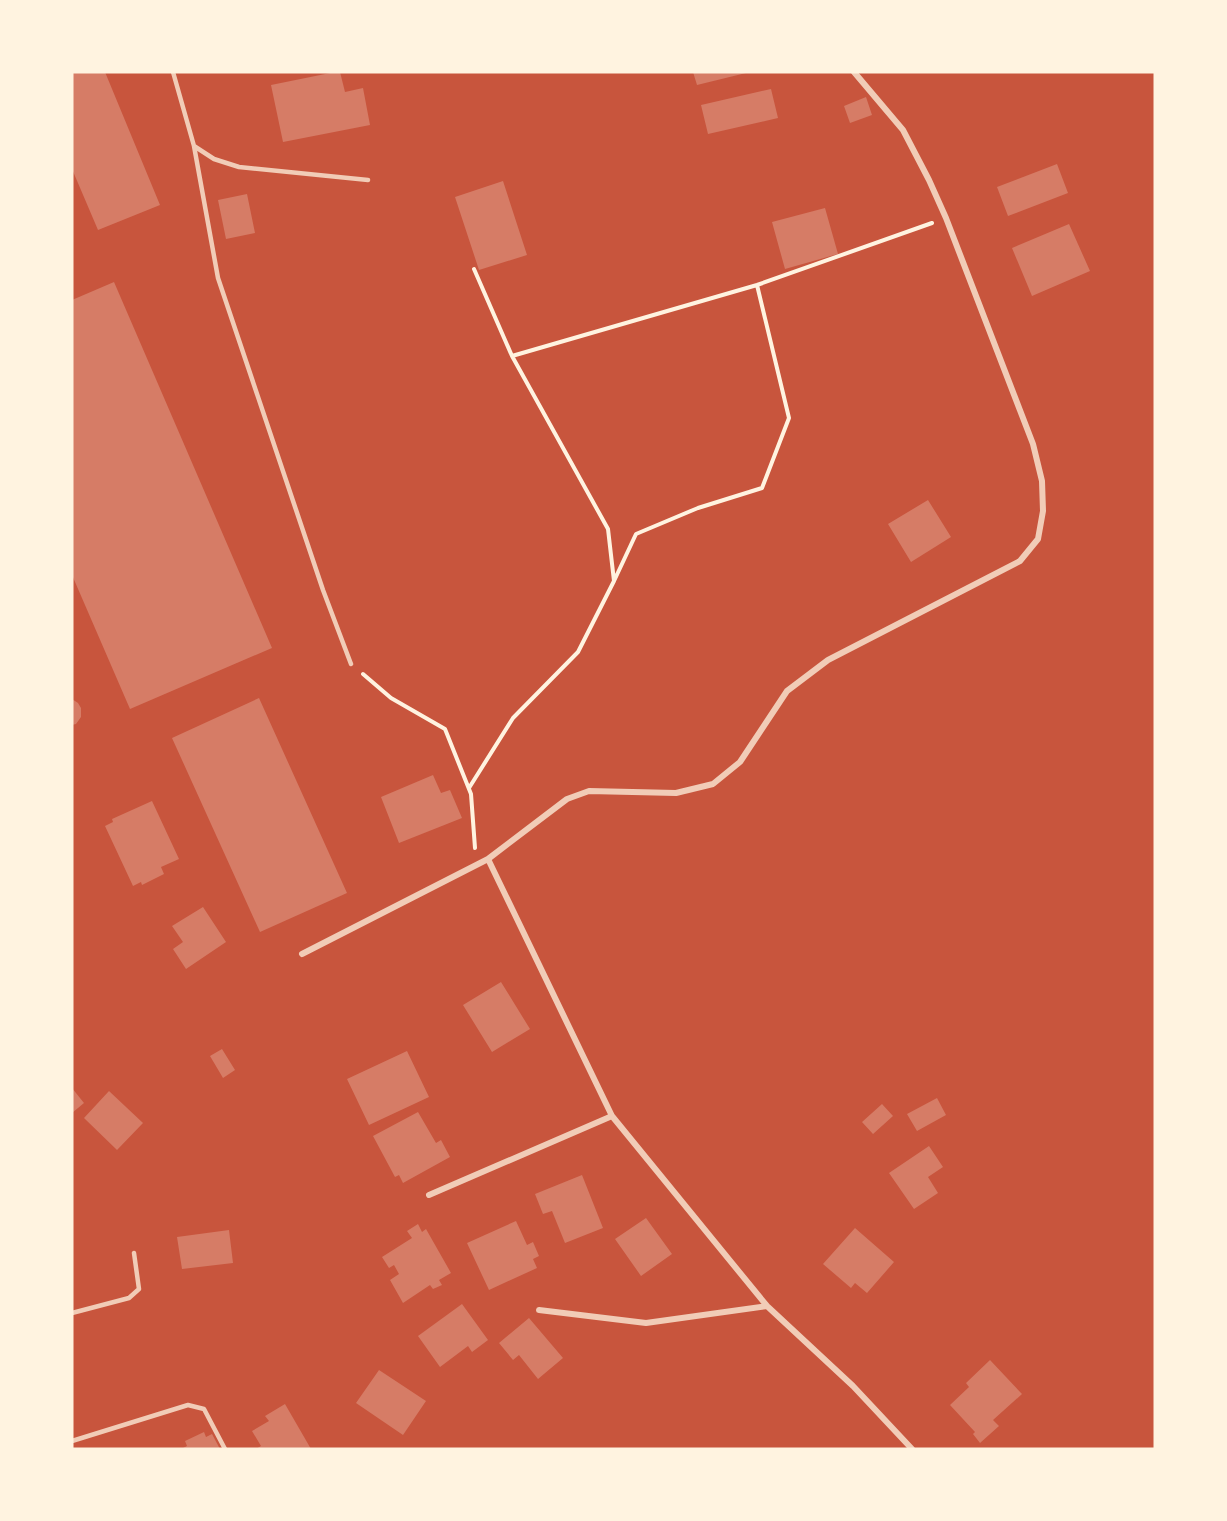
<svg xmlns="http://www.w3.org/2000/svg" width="1227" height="1521" font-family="'DejaVu Sans',sans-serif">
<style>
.building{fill:#d67c66}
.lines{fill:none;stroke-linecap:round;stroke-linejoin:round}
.path{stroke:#fff3e0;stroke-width:4}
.service{stroke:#f1ccb7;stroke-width:4.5}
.minor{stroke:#f1ccb7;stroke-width:6}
</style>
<rect width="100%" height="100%" fill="#c8553d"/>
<path class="building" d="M 72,72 L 105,72 L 160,205 L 98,230 L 72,169 Z
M 335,72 L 340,72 L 345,92 L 363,88 L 370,125 L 283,142 L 271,85 Z
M 693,72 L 745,72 L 746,73 L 697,85 Z
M 771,89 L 778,118 L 708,134 L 701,105 Z
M 866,97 L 872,115 L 850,123 L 844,106 Z
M 1057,164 L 1068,193 L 1008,216 L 997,187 Z
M 503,181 L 527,255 L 479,270 L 455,197 Z
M 247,194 L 255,233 L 226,239 L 218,200 Z
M 825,208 L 838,254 L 785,269 L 772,222 Z
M 1069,224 L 1090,271 L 1032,296 L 1012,248 Z
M 114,282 L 272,648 L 130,709 L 72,575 L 72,300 Z
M 928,500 L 951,537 L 911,562 L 888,524 Z
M 259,698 L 347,893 L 260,932 L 172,738 Z
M 72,699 L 78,703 L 81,708 L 81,717 L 76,724 L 72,725 Z
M 433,775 L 441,793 L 450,790 L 462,818 L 399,843 L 381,797 Z
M 152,801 L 179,859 L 161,867 L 164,874 L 142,885 L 141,882 L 133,886 L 105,826 L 113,822 L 112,819 Z
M 203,907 L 226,942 L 186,969 L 173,949 L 183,942 L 172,926 Z
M 501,982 L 530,1029 L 492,1052 L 463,1005 Z
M 222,1049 L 235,1070 L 223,1078 L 210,1056 Z
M 407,1051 L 429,1097 L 369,1125 L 347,1079 Z
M 72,1088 L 84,1103 L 72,1113 Z
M 109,1091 L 143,1123 L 117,1150 L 84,1118 Z
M 937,1098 L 946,1115 L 917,1131 L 907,1114 Z
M 882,1104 L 893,1116 L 873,1134 L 862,1122 Z
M 418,1112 L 436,1143 L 441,1140 L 450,1157 L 403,1183 L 399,1175 L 395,1177 L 373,1136 Z
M 929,1146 L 943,1167 L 928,1177 L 938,1193 L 914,1209 L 889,1173 Z
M 582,1175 L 603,1228 L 565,1243 L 552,1211 L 543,1214 L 535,1194 Z
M 646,1218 L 672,1254 L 641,1276 L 615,1239 Z
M 516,1221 L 527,1245 L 533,1242 L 539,1256 L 533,1259 L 537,1268 L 489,1290 L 467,1243 Z
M 418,1224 L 422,1232 L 426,1229 L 451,1273 L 439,1280 L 442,1285 L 433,1289 L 430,1285 L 403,1303 L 390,1280 L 399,1274 L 394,1265 L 389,1268 L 382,1257 L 412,1238 L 407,1231 Z
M 855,1228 L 894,1262 L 867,1293 L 855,1283 L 851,1288 L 823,1264 Z
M 229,1230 L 233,1263 L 182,1269 L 177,1237 Z
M 462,1304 L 488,1340 L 472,1352 L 468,1346 L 440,1367 L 418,1336 Z
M 529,1318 L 563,1358 L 538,1379 L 519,1355 L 513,1360 L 499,1343 Z
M 990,1360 L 1022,1394 L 993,1420 L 999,1426 L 980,1443 L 973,1434 L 975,1432 L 950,1405 L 969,1387 L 966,1383 Z
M 379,1370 L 426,1401 L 403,1435 L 356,1403 Z
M 285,1404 L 311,1449 L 256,1449 L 261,1446 L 252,1431 L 269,1421 L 265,1416 Z
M 204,1432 L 206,1437 L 212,1434 L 220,1449 L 181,1449 L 187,1446 L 185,1441 Z"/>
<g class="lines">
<path class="path" d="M 474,269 L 512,356
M 614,581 L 636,534 L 698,508 L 762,488 L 789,418 L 757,285
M 363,674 L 391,698 L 445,729 L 471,794 L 475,848
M 469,788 L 513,718 L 578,652 L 614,581 L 608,529 L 512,356 L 757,285 L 932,223"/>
<path class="service" d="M 173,72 L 194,146 L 214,159 L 239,167 L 368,180
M 194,146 L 218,278 L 323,590 L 351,664
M 72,1313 L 129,1298 L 139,1289 L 134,1253
M 72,1441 L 188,1405 L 204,1409 L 225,1449"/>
<path class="minor" d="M 488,859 L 612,1116 L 767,1306 L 853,1386 L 912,1449
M 302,954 L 488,859 L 567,799 L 589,791 L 676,793 L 713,784 L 740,762 L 787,691 L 828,660 L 1020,561 L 1038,539 L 1043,511 L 1042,481 L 1033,444 L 946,218 L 929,180 L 903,130 L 854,72
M 429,1195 L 612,1116
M 539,1310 L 646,1323 L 767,1306"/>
</g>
<rect width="1227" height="1521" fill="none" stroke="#fff3e0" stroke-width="147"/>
</svg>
